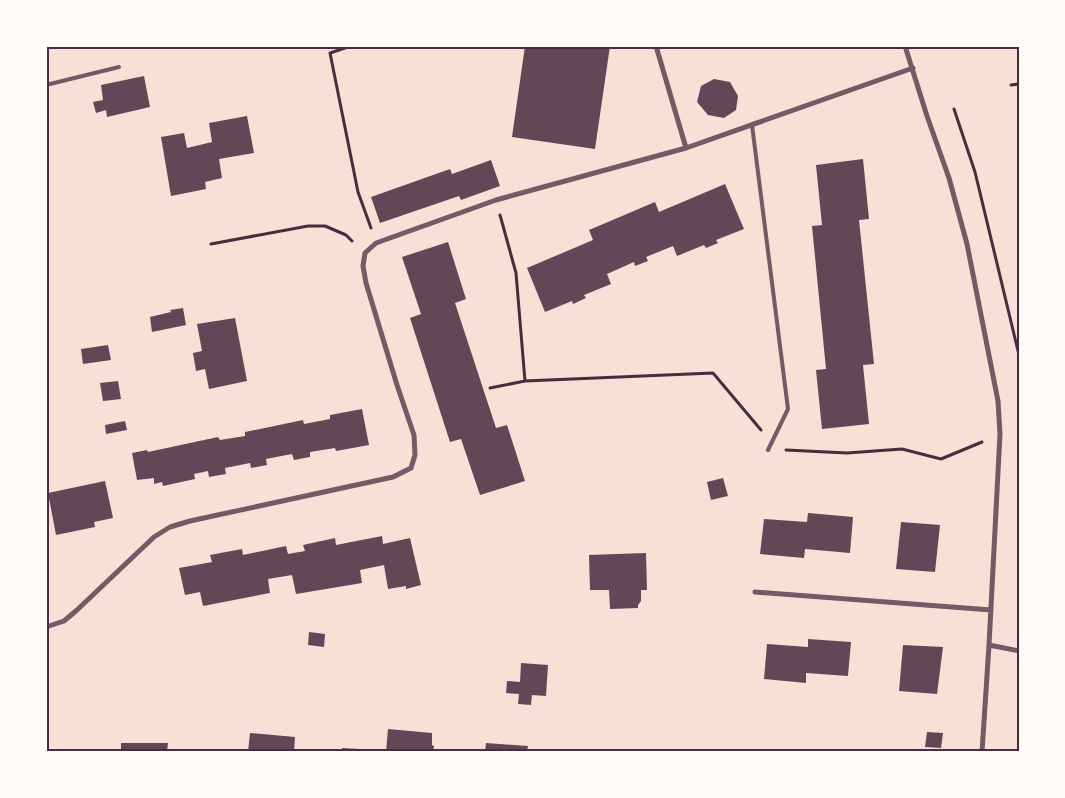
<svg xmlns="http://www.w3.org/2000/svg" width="1065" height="798" font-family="Spectral,serif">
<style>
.building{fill:#644757}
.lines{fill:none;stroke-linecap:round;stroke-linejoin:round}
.path{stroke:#4a2c40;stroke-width:3}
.service{stroke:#755966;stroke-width:4}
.minor{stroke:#755966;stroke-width:5}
.neatline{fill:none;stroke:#4a2c40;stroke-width:2}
</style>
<rect width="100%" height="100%" fill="#f7e1d7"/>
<path class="building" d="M 525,46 L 610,46 L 595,149 L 512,137 Z
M 144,76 L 150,107 L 107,117 L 106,110 L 96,113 L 93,102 L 103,100 L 101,85 Z
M 714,79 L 730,82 L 738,96 L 736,110 L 724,118 L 708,115 L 697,102 L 701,86 Z
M 247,116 L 254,153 L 219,159 L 222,178 L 205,182 L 206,189 L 171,196 L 161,137 L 184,133 L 187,148 L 212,142 L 209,123 Z
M 863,159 L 869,219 L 859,220 L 874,364 L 863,365 L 869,424 L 822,429 L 816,370 L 826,369 L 812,226 L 822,225 L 816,165 Z
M 491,160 L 500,186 L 461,200 L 459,196 L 380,223 L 371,197 L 450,169 L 452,174 Z
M 725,184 L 744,229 L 716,240 L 718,243 L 706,248 L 704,245 L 677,256 L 673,246 L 646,257 L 648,261 L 635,266 L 634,262 L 607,274 L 611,284 L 584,295 L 586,298 L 573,304 L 572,301 L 545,312 L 527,268 L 593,240 L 589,230 L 655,202 L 659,212 Z
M 448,242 L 466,299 L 455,303 L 496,428 L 507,425 L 525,481 L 480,495 L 461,439 L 450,442 L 410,318 L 421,314 L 402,257 Z
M 183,308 L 186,325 L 152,332 L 150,317 L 171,312 L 170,310 Z
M 235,318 L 247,381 L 209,389 L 205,369 L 196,371 L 193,353 L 202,351 L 197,324 Z
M 108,345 L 111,360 L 83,364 L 81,349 Z
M 118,381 L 121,399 L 103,401 L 100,383 Z
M 362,409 L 369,445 L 336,451 L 335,448 L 310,452 L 310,457 L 294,460 L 292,454 L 266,459 L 267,465 L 251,468 L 250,463 L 225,468 L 226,474 L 209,477 L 208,471 L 194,474 L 195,479 L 163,486 L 162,482 L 154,484 L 154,478 L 137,480 L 132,453 L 147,450 L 148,452 L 218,437 L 220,440 L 245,436 L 245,432 L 303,420 L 304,424 L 330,419 L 330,415 Z
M 125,421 L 127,430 L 106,434 L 105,425 Z
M 723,478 L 728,496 L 711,500 L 707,482 Z
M 105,481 L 113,518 L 94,522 L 95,527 L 56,535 L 48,493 Z
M 808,513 L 853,517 L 850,553 L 805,549 L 804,558 L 760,554 L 764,519 L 807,522 Z
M 901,522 L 940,525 L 935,572 L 896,569 Z
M 382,536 L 383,544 L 410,538 L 421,585 L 406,589 L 406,586 L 388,589 L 384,565 L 360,570 L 362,583 L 296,594 L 292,575 L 268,579 L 270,593 L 203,606 L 200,592 L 185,595 L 179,568 L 212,562 L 210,555 L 242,549 L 243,555 L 286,546 L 288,554 L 305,551 L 303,545 L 335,538 L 336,545 Z
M 646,553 L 647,590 L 641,590 L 641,601 L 638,605 L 638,608 L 610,609 L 609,590 L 590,590 L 589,555 Z
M 309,632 L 325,634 L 324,647 L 308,645 Z
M 808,639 L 851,642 L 848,676 L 806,673 L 806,683 L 764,679 L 767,644 L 808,647 Z
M 903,645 L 943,647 L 937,694 L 899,691 Z
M 521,663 L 548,665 L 546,696 L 532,695 L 531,705 L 518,704 L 519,694 L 506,693 L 507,681 L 520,682 Z
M 388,729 L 432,733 L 432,745 L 434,746 L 433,752 L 386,752 Z
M 927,732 L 943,733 L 941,748 L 925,747 Z
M 250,733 L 295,737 L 294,752 L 248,752 Z
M 121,743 L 168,743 L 167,752 L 121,752 Z
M 486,743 L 528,746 L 527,752 L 485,752 Z
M 342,748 L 376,750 L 376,752 L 342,752 Z"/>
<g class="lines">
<path class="path" d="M 351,46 L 330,53 L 358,192 L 371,228
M 1011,85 L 1019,84
M 954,109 L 975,172 L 1019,355
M 500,215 L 516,273 L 525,381 L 713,373 L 761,430
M 211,244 L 308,226 L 325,226 L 346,235 L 352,241
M 490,388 L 525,381
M 786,450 L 847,453 L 902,449 L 941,459 L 982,442"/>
<path class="service" d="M 46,85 L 119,67
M 752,125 L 788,409 L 768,450"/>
<path class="minor" d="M 656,46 L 686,148
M 905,46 L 927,116 L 949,178 L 967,244 L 998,401 L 1000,434 L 989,645 L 982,752
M 755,592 L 991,610
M 46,627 L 64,621 L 77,610 L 154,537 L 170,527 L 190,521 L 393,477 L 411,468 L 415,455 L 414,435 L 397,385 L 366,283 L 363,266 L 365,253 L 376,243 L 496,200 L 686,148 L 913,68
M 989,645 L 1019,651"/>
</g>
<rect width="1065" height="798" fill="none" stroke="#fffaf5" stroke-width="95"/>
<rect x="48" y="48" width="970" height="702" class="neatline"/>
</svg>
